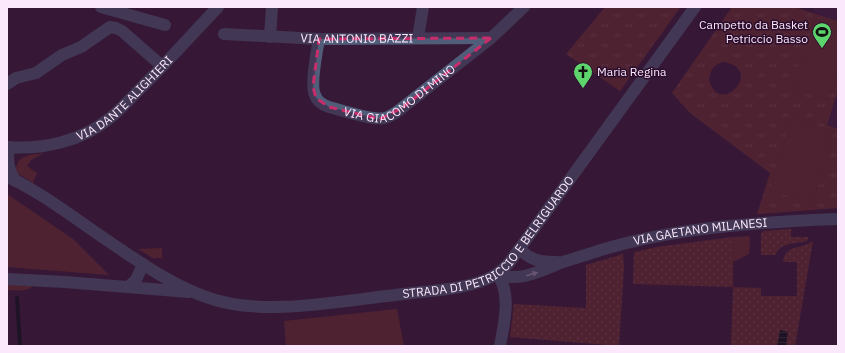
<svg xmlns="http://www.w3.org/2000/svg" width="845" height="353" font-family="'IBM Plex Sans',sans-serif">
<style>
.built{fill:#411d42}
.grass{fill:#6e302c}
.park{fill:url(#park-tufts);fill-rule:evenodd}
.garden{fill:url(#garden-dots)}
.water{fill:url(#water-rules)}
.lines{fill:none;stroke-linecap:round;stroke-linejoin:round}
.stream{stroke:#020f11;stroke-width:4}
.minor{stroke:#505d79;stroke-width:12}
.oneway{fill:#a6a2ba}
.marked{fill:none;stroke:#c82d6b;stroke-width:3;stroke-dasharray:8 5;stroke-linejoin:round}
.labels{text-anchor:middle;stroke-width:3;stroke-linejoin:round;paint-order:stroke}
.poi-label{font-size:12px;fill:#fce8fc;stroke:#2b0e2d;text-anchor:end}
.street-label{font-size:12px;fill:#fce8fc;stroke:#2b0e2d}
</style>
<defs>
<pattern id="park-tufts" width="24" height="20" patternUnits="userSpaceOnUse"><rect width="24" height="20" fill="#6e302c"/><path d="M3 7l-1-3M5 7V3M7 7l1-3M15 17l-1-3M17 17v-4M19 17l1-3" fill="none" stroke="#844e4c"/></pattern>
<pattern id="garden-dots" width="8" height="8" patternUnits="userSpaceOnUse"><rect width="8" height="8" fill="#6e302c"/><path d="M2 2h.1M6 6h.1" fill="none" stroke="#844e4c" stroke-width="1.8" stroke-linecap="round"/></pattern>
<pattern id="water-rules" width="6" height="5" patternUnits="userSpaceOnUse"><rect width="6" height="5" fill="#020f11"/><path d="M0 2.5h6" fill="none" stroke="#283235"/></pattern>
</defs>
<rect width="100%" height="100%" fill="#361837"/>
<path class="built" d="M 814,7 L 838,7 L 838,21 L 812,12 Z
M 838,90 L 838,129 L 827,125 Z"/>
<path class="grass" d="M 815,19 L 838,27 L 838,72 L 828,100 L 792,88 Z
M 792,118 L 834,131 L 813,203 L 770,190 Z
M 44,153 L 31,160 L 27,166 L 37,173 L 33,183 L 19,174 L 16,169 C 18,154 32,155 44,153 Z
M 7,194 L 73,239 L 109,275 L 7,267 Z
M 748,236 L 750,237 L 749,254 L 733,262 L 733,237 Z
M 162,248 L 162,258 L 153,258 L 138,249 Z
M 7,284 L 34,284 C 29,293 16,290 7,290 Z
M 397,309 L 404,346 L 286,346 L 284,321 Z"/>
<path class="park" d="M 605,7 L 680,8 L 620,91 L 566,54 Z
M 732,7 L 794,7 L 838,21 L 838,27 L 815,19 L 792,88 L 828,100 L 838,72 L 838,90 L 827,125 L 838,129 L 838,208 L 757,214 L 770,173 L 690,113 L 672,93 ZM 725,62 C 764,70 720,118 709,80 C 710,69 715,63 725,62 ZM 792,118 L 834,131 L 813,203 L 770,190 Z"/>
<path class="garden" d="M 791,229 L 791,237 L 809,237 L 807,241 C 795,244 781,242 775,255 L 761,255 L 761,234 L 764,231 Z
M 733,237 L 733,287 L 761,288 L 761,296 L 797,296 L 797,262 L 783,262 C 785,244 801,250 813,241 L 795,346 L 731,346 L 733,287 L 633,284 L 634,252 L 657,247 Z
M 623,254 L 624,267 L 619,346 L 510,337 L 514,304 L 586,308 L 586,265 Z"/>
<path class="water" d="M 780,330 L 788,332 L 786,346 L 777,346 Z"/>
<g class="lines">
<path class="stream" d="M 17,298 L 20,346"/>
<g class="minor">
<path d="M 101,7 L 165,25"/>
<path id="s1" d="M 224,34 L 319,39 L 491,38"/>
<path d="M 270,37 L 272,7"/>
<path d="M 418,38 L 423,7"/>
<path id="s2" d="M 319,39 C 317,51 310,85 315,95 C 317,101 323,105 329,107 C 341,110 374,121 385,118 C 392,116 397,112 402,108 L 491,38 L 524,7"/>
<path d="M 7,84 L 16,78 L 36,73 L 62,55 L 81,47 L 110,27 L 116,28 L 122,31 L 162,66"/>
<path id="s3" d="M 7,147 C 43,150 82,141 110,118 C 124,107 136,92 149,80 C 173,56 195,31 218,7"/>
<path d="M 9,147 C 7,160 8,170 16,181"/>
<path id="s4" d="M 7,177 C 21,182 34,191 47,199 C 70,214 93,231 117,247 C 145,266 176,287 209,298 C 263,317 339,301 395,295 C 424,291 471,290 495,275 C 500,272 505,267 509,263 L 695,7"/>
<path d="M 519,249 C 532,261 540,262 558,262"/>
<path id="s5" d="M 497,274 C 520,283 542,270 563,262 C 576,258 589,254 601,250 C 677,227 760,222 838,219"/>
<path d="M 497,274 C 512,293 504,324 500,346"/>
<path d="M 7,279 L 65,282 L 189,292"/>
<path d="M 128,287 L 136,280 L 143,264"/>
</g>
</g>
<defs><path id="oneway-solid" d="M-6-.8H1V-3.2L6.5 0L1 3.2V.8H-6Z"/></defs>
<use class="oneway" href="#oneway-solid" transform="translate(532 274) rotate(-16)"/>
<path d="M0 0H845V353H0ZM 491,38 L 402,108 L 380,119 L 329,107 L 316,98 L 313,87 L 319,39 Z" fill="#361837" fill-opacity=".55" fill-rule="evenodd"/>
<path class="marked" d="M 491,38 L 402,108 L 380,119 L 329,107 L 316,98 L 313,87 L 319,39 Z"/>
<defs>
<g id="stadium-pin" transform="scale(1)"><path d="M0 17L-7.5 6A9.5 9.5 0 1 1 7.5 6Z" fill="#5ed56c" stroke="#2b0e2d"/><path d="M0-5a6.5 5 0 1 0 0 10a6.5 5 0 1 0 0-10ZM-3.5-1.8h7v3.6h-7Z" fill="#111"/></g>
<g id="church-pin" transform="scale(1)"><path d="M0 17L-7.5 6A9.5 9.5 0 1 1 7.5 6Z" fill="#5ed56c" stroke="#2b0e2d"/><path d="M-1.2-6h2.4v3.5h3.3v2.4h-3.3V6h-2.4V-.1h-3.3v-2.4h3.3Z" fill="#111"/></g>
</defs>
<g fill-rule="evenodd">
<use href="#stadium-pin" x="822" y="32"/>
<use href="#church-pin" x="583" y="72"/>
</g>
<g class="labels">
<g class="poi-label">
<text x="808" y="29">Campetto da Basket<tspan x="808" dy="14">Petriccio Basso</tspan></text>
<text x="597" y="76" text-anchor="start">Maria Regina</text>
</g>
<g class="street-label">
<text dy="4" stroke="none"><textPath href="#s1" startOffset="133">VIA ANTONIO BAZZI</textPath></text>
<text dy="4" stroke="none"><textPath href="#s2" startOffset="155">VIA GIACOMO DI MINO</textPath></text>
<text dy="4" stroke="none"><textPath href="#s3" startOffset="133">VIA DANTE ALIGHIERI</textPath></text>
<text dy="4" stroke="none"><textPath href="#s4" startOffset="541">STRADA DI PETRICCIO E BELRIGUARDO</textPath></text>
<text dy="4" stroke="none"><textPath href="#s5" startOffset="210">VIA GAETANO MILANESI</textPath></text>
</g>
</g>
<rect width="845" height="353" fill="none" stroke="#fce8fc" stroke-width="16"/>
</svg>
